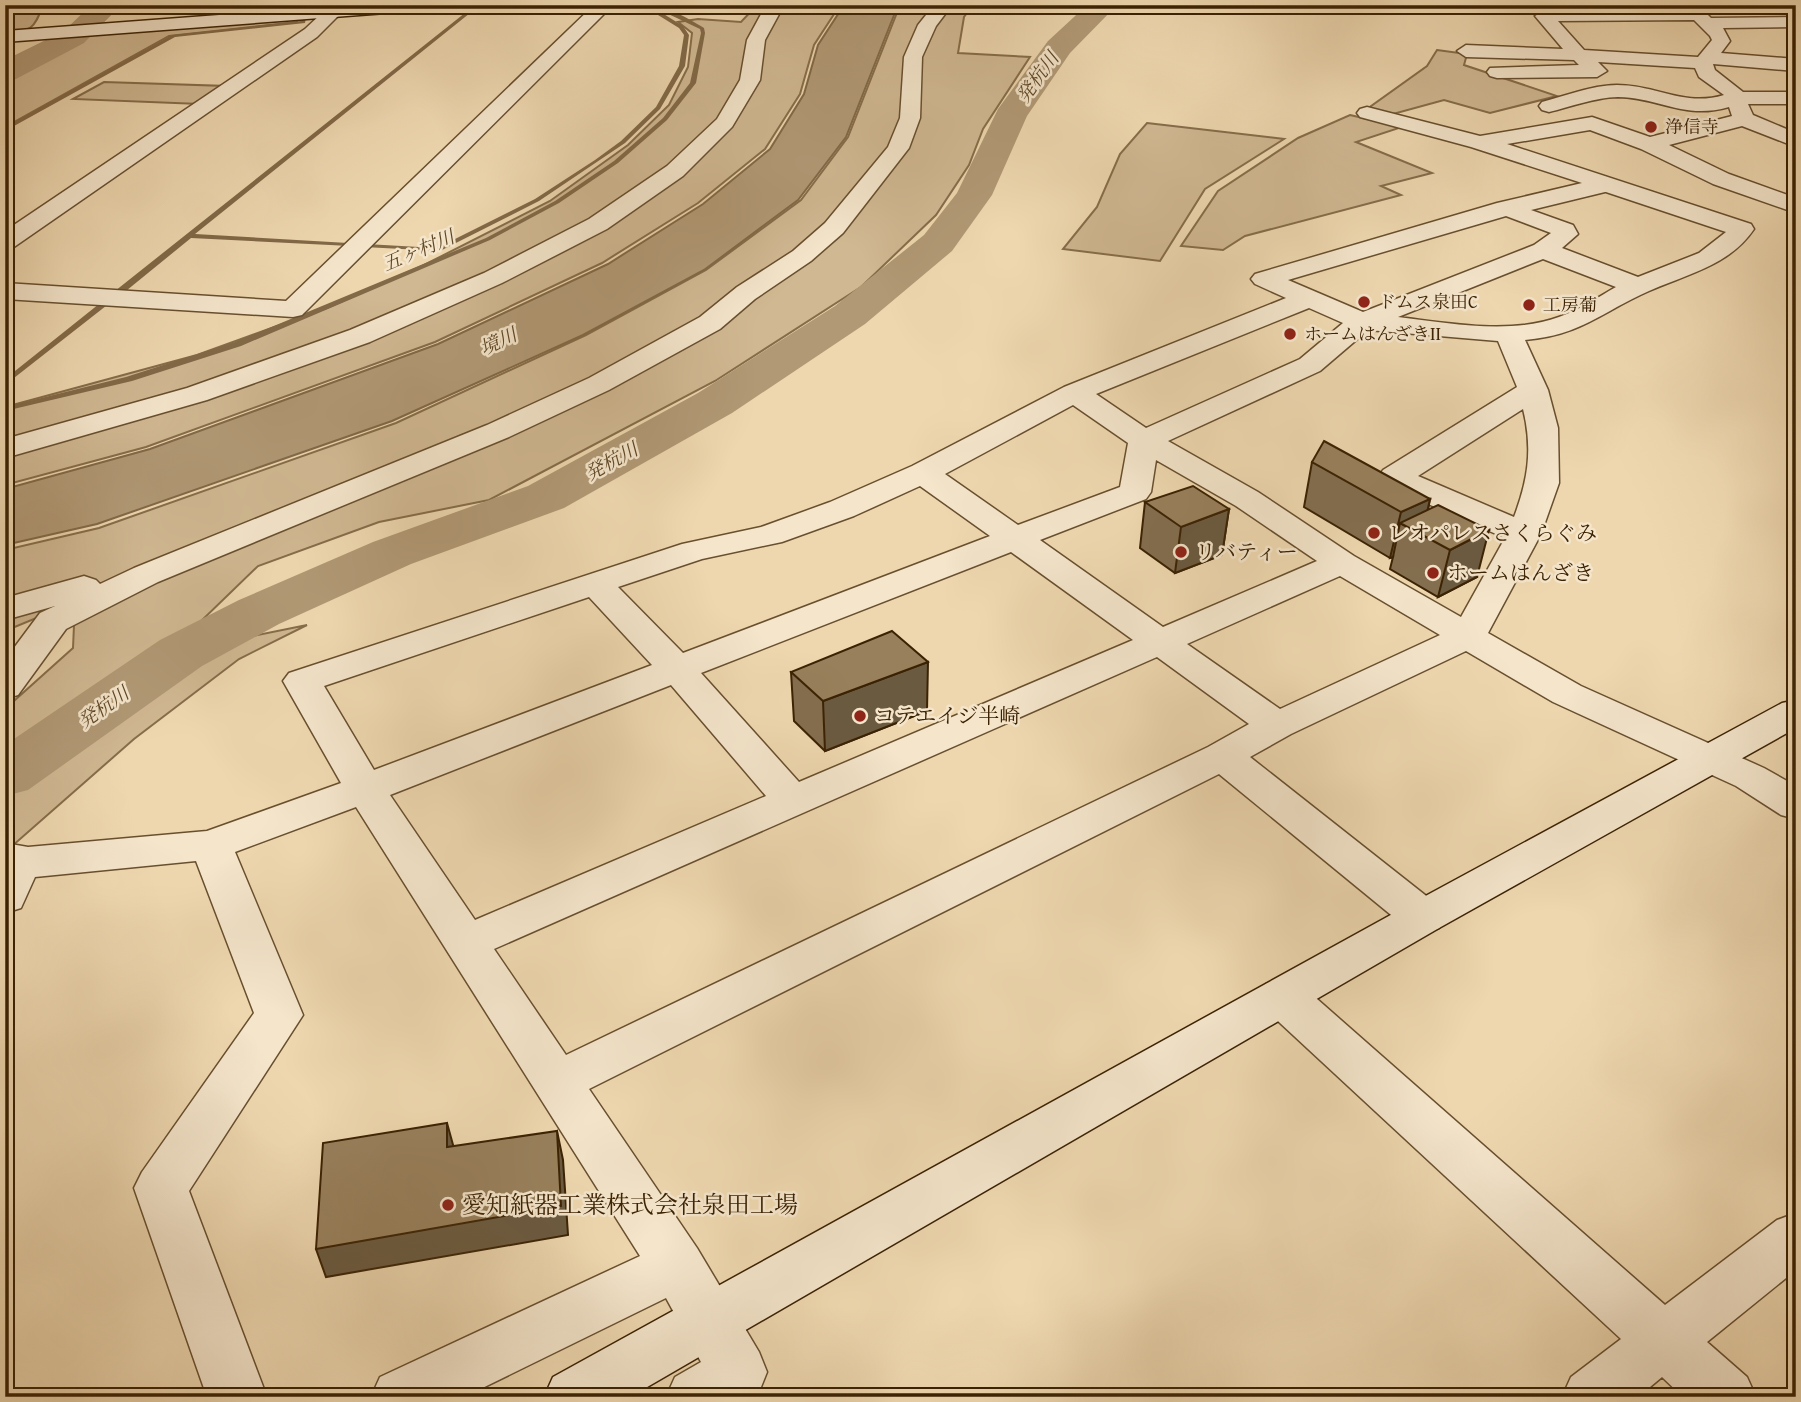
<svg xmlns="http://www.w3.org/2000/svg" width="1801" height="1402" font-family="'Gentium Book Plus','Noto Serif JP',serif">
<style>
.green{fill:#d0b892;stroke:#866d4a;stroke-width:2}
.water{fill:#b19975;stroke:#826947;stroke-width:2}
.lines{fill:none;stroke-linecap:round;stroke-linejoin:round}
.stream{fill:#826947;fill-rule:evenodd}
.river{fill:#b19975;fill-rule:evenodd}
.street-casing{stroke:#684f2e;stroke-width:3}
.secondary-casing{stroke:#3b2203;stroke-width:3}
.street{fill:#f4e5cb;fill-rule:evenodd}
.secondary{fill:#f4e5cb;fill-rule:evenodd}
.wall{fill:#836e4f;stroke:#3b2203;stroke-width:2}
.shaded-wall{fill:#6a5a40;stroke:#3b2203;stroke-width:2}
.building{fill:#98805c;stroke:#3b2203;stroke-width:2}
.poi-dot{fill:#8f2418;stroke:#f4e5cb;stroke-width:2.5}
.labels{text-anchor:middle;stroke-width:5;stroke-linejoin:round;paint-order:stroke}
.far-poi-label{font-size:18px;fill:#3b2203;stroke:#f4e5cb;text-anchor:start}
.far-water-label{font-size:19px;font-style:italic;fill:#5e4625;stroke:#f4e5cb}
.poi-label{font-size:21px;fill:#3b2203;stroke:#f4e5cb;text-anchor:start}
.near-poi-label{font-size:24px;fill:#3b2203;stroke:#f4e5cb;text-anchor:start}
</style>
<rect width="100%" height="100%" fill="#eed7af"/>
<filter id="stains"><feTurbulence type="fractalNoise" baseFrequency=".00286" numOctaves="4"/><feColorMatrix values="0 0 0 0 .2 0 0 0 0 .09 0 0 0 0 .02 0 0 0 .5 -.17"/></filter>
<radialGradient id="worn" r=".72"><stop offset=".6" stop-color="#630" stop-opacity="0"/><stop offset="1" stop-color="#630" stop-opacity=".3"/></radialGradient>
<path class="green" d="M 19,5 L 43,5 C 34,30 31,31 5,33 L 5,26 Z
M 757,5 L 840,5 L 814,45 L 800,94 L 765,149 L 698,203 L 602,263 L 435,342 L 146,447 L 5,485 L 5,407 L 197,355 L 327,308 L 424,265 L 550,201 L 628,145 L 669,105 L 688,67 L 692,33 L 678,22 L 698,19 L 741,22 Z
M 900,5 L 973,5 L 964,17 L 958,53 L 1030,57 L 983,129 L 969,165 L 936,215 L 861,287 L 715,381 L 489,500 L 379,522 L 258,566 L 196,626 L 5,757 L 5,709 L 73,648 L 75,602 L 5,631 L 5,550 L 99,528 L 396,423 L 586,335 L 706,270 L 801,200 L 848,137 Z
M 297,17 L 297,22 L 169,36 L 5,127 L 5,80 L 93,32 Z
M 1437,50 L 1467,54 L 1464,65 L 1557,96 L 1490,113 L 1444,100 L 1393,114 L 1367,109 L 1427,66 Z
M 104,82 L 226,86 L 200,104 L 73,99 Z
M 1350,115 L 1402,127 L 1356,142 L 1432,173 L 1381,186 L 1401,195 L 1245,236 L 1223,250 L 1181,246 L 1218,191 L 1298,138 Z
M 1147,123 L 1284,139 L 1205,189 L 1160,261 L 1063,249 L 1097,207 L 1120,154 Z
M 307,625 L 239,659 L 134,739 L 11,847 L 5,846 L 5,799 L 92,728 L 213,644 Z"/>
<path class="water" d="M 844,5 L 898,5 L 846,137 L 798,200 L 704,270 L 583,335 L 392,421 L 97,524 L 5,545 L 5,489 L 150,449 L 438,344 L 608,264 L 703,204 L 770,149 L 804,94 L 818,45 Z"/>
<g class="lines">
<path class="stream" d="M 12,5 L 17,5 L 5,24 L 5,18 Z
M 296,5 L 301,5 L 307,12 L 305,23 L 175,37 L 5,131 L 5,127 L 172,35 L 301,21 L 303,12 Z
M 475,5 L 480,5 L 195,234 L 348,243 L 350,244 L 350,246 L 191,238 L 121,295 L 115,295 L 115,291 Z
M 645,5 C 665,5 688,18 704,28 L 705,33 L 696,83 L 667,120 L 618,163 L 559,203 L 490,240 L 241,346 L 132,381 L 5,411 L 5,407 L 126,377 L 235,342 L 486,238 L 555,201 L 614,161 L 663,118 L 690,83 L 701,33 L 700,29 L 662,11 Z
M 658,13 L 662,13 L 683,26 L 689,35 L 685,66 L 660,109 L 625,143 L 539,201 L 440,251 L 364,247 L 364,245 L 366,244 L 437,248 L 535,199 L 595,160 L 621,141 L 656,107 L 679,66 L 684,35 L 679,28 L 658,15 Z
M 104,300 L 111,302 L 5,385 L 5,379 Z"/>
<path class="river" d="M 91,5 L 121,5 L 84,43 L 16,79 L 5,81 L 5,60 L 64,31 Z
M 1087,5 L 1117,5 L 1070,53 L 1027,116 L 992,195 L 952,251 L 865,324 L 732,413 L 564,508 L 411,564 L 279,624 L 202,666 L 28,790 L 5,796 L 5,745 L 160,640 L 239,600 L 373,542 L 528,486 L 698,393 L 835,306 L 924,235 L 957,193 L 998,109 L 1048,41 Z"/>
<g class="street-casing">
<path id="street" d="M 314,5 L 335,5 L 342,12 L 317,37 L 14,247 L 5,249 L 5,231 L 305,29 L 322,13 Z
M 594,5 L 613,5 L 302,315 L 293,317 L 5,299 L 5,283 L 286,301 Z
M 766,5 L 784,5 L 765,40 L 760,80 L 732,127 L 683,176 L 607,229 L 502,283 L 370,342 L 207,400 L 5,458 L 5,439 L 187,388 L 350,330 L 484,273 L 589,219 L 667,166 L 717,119 L 740,80 L 747,40 Z
M 934,5 L 952,5 L 936,26 L 922,57 L 920,118 L 909,148 L 843,233 L 811,261 L 755,299 L 720,329 L 609,390 L 509,437 L 158,582 L 66,629 L 18,695 L 5,699 L 5,660 L 40,613 L 55,606 L 5,620 L 5,598 L 84,576 L 96,580 L 100,584 L 134,568 L 487,425 L 589,378 L 700,317 L 737,287 L 793,251 L 825,223 L 888,147 L 900,118 L 904,57 L 918,25 Z
M 1678,5 L 1698,5 L 1711,18 L 1796,17 L 1796,27 L 1723,28 L 1730,41 L 1721,53 L 1796,59 L 1796,71 L 1713,64 L 1715,70 L 1743,92 L 1796,92 L 1796,104 L 1748,104 L 1753,115 L 1796,133 L 1796,147 L 1742,126 L 1669,145 L 1729,174 L 1796,198 L 1796,213 L 1713,184 L 1641,149 L 1590,130 L 1507,144 L 1751,224 L 1754,229 C 1729,266 1687,274 1649,291 C 1601,312 1582,335 1525,340 L 1548,390 L 1558,428 L 1559,483 L 1541,534 L 1488,633 L 1581,686 L 1764,768 L 1796,786 L 1796,819 L 1781,815 L 1736,786 L 1553,702 L 1466,651 L 1291,734 L 1250,757 L 1439,906 L 1446,917 L 1439,928 L 1423,933 L 1407,928 L 1219,774 L 589,1089 L 697,1248 L 759,1352 L 767,1372 L 759,1392 L 750,1397 L 666,1397 L 675,1377 L 701,1362 L 666,1298 L 464,1397 L 371,1397 L 380,1377 L 640,1256 L 356,807 L 235,852 L 303,1015 L 189,1191 L 267,1397 L 207,1397 L 134,1188 L 142,1172 L 254,1013 L 196,861 L 35,877 L 21,908 L 5,913 L 5,843 L 28,847 L 207,831 L 341,783 L 283,681 L 289,673 L 682,544 L 761,527 L 830,502 L 912,466 L 1064,387 L 1286,298 L 1255,284 L 1251,279 L 1255,274 L 1497,203 L 1582,183 L 1471,147 L 1360,117 L 1357,113 L 1360,109 L 1367,107 L 1480,136 L 1592,117 L 1650,137 L 1732,116 L 1729,107 C 1684,120 1661,98 1618,97 C 1596,97 1570,107 1549,112 L 1542,110 L 1539,106 L 1542,102 C 1565,96 1593,85 1617,85 C 1657,85 1684,107 1724,95 L 1699,77 L 1695,68 L 1598,62 L 1607,71 L 1597,77 L 1497,78 L 1490,76 L 1487,72 L 1490,68 L 1579,65 L 1574,60 L 1466,57 L 1457,51 L 1466,45 L 1563,49 L 1535,16 L 1544,11 L 1682,10 ZM 1694,20 L 1710,36 L 1712,40 L 1698,57 L 1584,50 L 1558,21 ZM 1605,192 L 1606,192 L 1726,232 L 1699,253 L 1638,277 L 1562,248 L 1578,234 L 1573,225 L 1531,210 ZM 1506,216 L 1551,233 L 1534,245 L 1363,312 L 1288,280 ZM 1543,259 L 1616,287 C 1598,297 1580,310 1559,317 C 1510,335 1448,323 1398,317 ZM 1309,308 L 1343,323 L 1300,359 L 1146,428 L 1096,394 ZM 1368,330 L 1498,341 L 1517,387 L 1383,470 L 1378,477 L 1383,484 L 1505,538 L 1461,617 L 1354,556 L 1258,492 L 1168,441 L 1320,371 ZM 1073,405 L 1128,443 L 1120,487 L 1018,525 L 945,474 ZM 1523,409 C 1533,449 1528,480 1514,517 L 1418,476 ZM 1156,460 L 1236,506 L 1317,561 L 1163,627 L 1040,540 L 1146,499 L 1151,492 ZM 920,486 L 990,536 L 683,653 L 618,587 L 702,559 L 782,542 L 854,516 ZM 1011,552 L 1133,640 L 799,782 L 701,673 ZM 1340,576 L 1440,635 L 1280,709 L 1187,644 ZM 589,597 L 652,665 L 374,770 L 324,686 ZM 1157,657 L 1249,724 L 1208,747 L 566,1055 L 494,949 ZM 671,685 L 766,796 L 475,920 L 390,795 Z
M 1283,979 L 1300,984 L 1665,1305 L 1777,1220 L 1796,1213 L 1796,1270 L 1707,1342 L 1747,1377 L 1756,1397 L 1683,1397 L 1662,1377 L 1638,1397 L 1562,1397 L 1571,1377 L 1621,1339 L 1266,1010 L 1259,997 L 1266,984 Z"/>
</g>
<g class="secondary-casing">
<path id="secondary" d="M 353,5 L 435,5 L 426,10 L 5,42 L 5,31 Z
M 1796,700 L 1796,728 L 1439,928 L 630,1397 L 544,1397 L 553,1377 L 1407,906 L 1782,703 Z"/>
</g>
<use href="#street" class="street"/>
<use href="#secondary" class="secondary"/>
</g>
<path class="wall" d="M 1312,462 L 1430,499 L 1428,510 L 1477,577 L 1438,597 L 1390,569 L 1393,557 L 1390,558 L 1304,507 Z
M 1145,502 L 1229,509 L 1222,555 L 1175,573 L 1140,548 Z
M 791,672 L 927,711 L 825,751 L 794,721 Z"/>
<path class="shaded-wall" d="M 1430,499 L 1422,535 L 1400,523 L 1393,557 L 1390,558 L 1401,512 Z
M 1229,509 L 1222,555 L 1175,573 L 1181,527 Z
M 1489,530 L 1477,577 L 1438,597 L 1450,550 Z
M 928,662 L 927,711 L 825,751 L 823,701 Z
M 447,1123 L 455,1152 L 447,1147 Z
M 557,1131 L 563,1160 L 568,1235 L 326,1277 L 316,1249 Z"/>
<path class="building" d="M 1324,441 L 1430,499 L 1401,512 L 1312,462 Z
M 1193,486 L 1229,509 L 1181,527 L 1145,502 Z
M 1438,505 L 1489,530 L 1450,550 L 1400,523 Z
M 892,631 L 928,662 L 823,701 L 791,672 Z
M 447,1123 L 447,1147 L 557,1131 L 561,1206 L 316,1249 L 323,1143 Z"/>
<g class="poi-dot">
<circle cx="1651" cy="127" r="7"/>
<circle cx="1364" cy="302" r="7"/>
<circle cx="1529" cy="305" r="7"/>
<circle cx="1290" cy="334" r="7"/>
<circle cx="1374" cy="533" r="7"/>
<circle cx="1181" cy="552" r="7"/>
<circle cx="1433" cy="573" r="7"/>
<circle cx="860" cy="716" r="7"/>
<circle cx="448" cy="1205" r="7"/>
</g>
<g class="labels">
<g class="far-poi-label">
<text x="1665" y="133">浄信寺</text>
<text x="1378" y="308">ドムス泉田C</text>
<text x="1543" y="311">工房葡</text>
<text x="1304" y="340">ホームはんざきⅡ</text>
</g>
<g class="far-water-label">
<text transform="translate(1037 77) rotate(-54)" y="7">発杭川</text>
<text transform="translate(418 250) rotate(-23)" y="7">五ヶ村川</text>
<text transform="translate(498 341) rotate(-25)" y="7">境川</text>
<text transform="translate(611 461) rotate(-29)" y="7">発杭川</text>
<text transform="translate(103 707) rotate(-35)" y="7">発杭川</text>
</g>
<g class="poi-label">
<text x="1388" y="540">レオパレスさくらぐみ</text>
<text x="1195" y="559">リバティー</text>
<text x="1447" y="580">ホームはんざき</text>
<text x="874" y="723">コテエイジ半崎</text>
</g>
<g class="near-poi-label">
<text x="462" y="1213">愛知紙器工業株式会社泉田工場</text>
</g>
</g>
<rect width="1801" height="1402" fill="none" stroke="#eed7af" stroke-width="28"/>
<rect x="7" y="7" width="1787" height="1388" fill="none" stroke="#3b2203" stroke-width="3.5"/>
<rect x="14" y="14" width="1773" height="1374" fill="none" stroke="#3b2203" stroke-width="2"/>
<rect width="100%" height="100%" filter="url(#stains)"/>
<rect width="100%" height="100%" fill="url(#worn)"/>
</svg>
